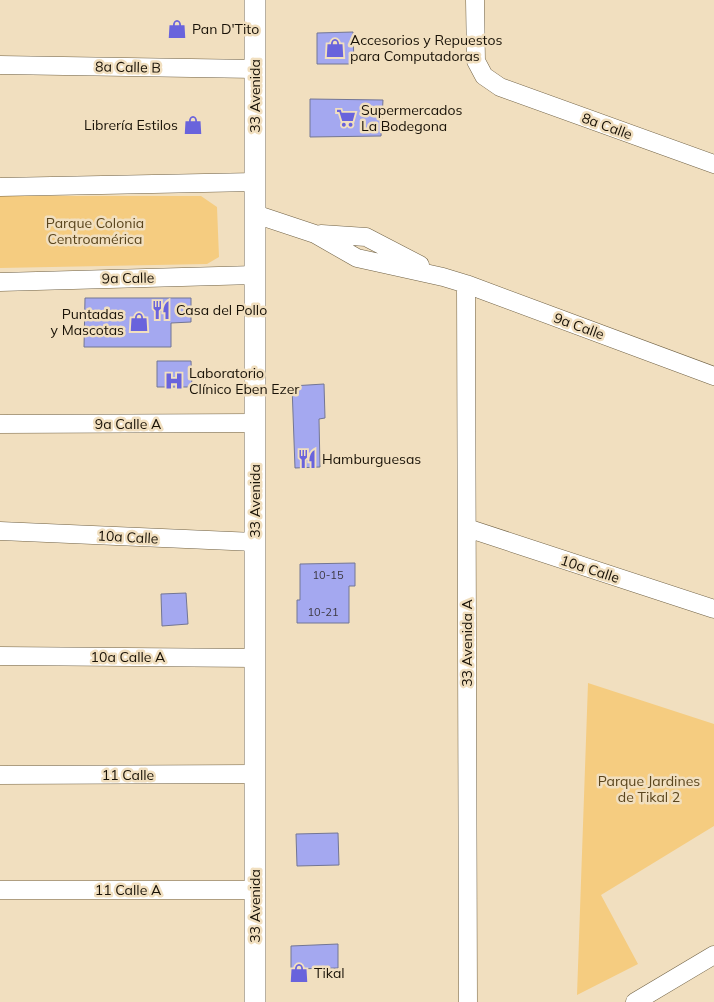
<svg xmlns="http://www.w3.org/2000/svg" width="714" height="1002" font-family="Mulish,sans-serif">
<style>
.green{fill:#f5cc80}
.building{fill:#a4a8f0;stroke:#737694}
.lines{fill:none;stroke-linecap:round;stroke-linejoin:round}
.minor-casing{stroke:#706144;stroke-width:19}
.tertiary-casing{stroke:#706144;stroke-width:22}
.minor{stroke:#fff;stroke-width:18}
.tertiary{stroke:#fff;stroke-width:21}
.labels{text-anchor:middle;stroke-width:5;stroke-linejoin:round;paint-order:stroke}
.number-label{font-size:11px;fill:#3c3841}
.poi-label{font-size:14px;fill:#191207;stroke:#f1dfbf;text-anchor:start}
.street-label{font-size:14px;fill:#191207;stroke:#f1dfbf}
.park-label{font-size:14px;fill:#5a451d;stroke:#f1dfbf}
</style>
<rect width="100%" height="100%" fill="#f1dfbf"/>
<path class="green" d="M 0,196 L 201,196 L 217,207 L 219,257 L 207,264 L 0,268 Z
M 588,683 L 714,724 L 714,826 L 601,895 L 638,964 L 577,995 Z"/>
<path class="building" d="M 353,32 L 354,64 L 317,64 L 317,33 Z
M 310,99 L 383,100 L 381,136 L 310,137 Z
M 85,298 L 191,298 L 191,322 L 171,323 L 171,347 L 84,347 Z
M 157,361 L 191,361 L 192,387 L 157,387 Z
M 324,384 L 325,418 L 319,419 L 320,467 L 295,468 L 292,386 Z
M 355,563 L 355,586 L 349,586 L 349,623 L 297,623 L 297,600 L 300,600 L 300,564 Z
M 186,593 L 188,624 L 162,626 L 161,594 Z
M 338,833 L 339,865 L 297,866 L 296,834 Z
M 338,944 L 338,968 L 291,969 L 291,946 Z"/>
<g class="lines">
<g class="minor-casing">
<path id="minor" d="M 475,0 L 476,61 L 484,76 L 500,87 L 714,164
M 0,65 L 255,69
M 0,187 L 255,182
M 255,214 L 315,234 L 357,258 L 443,277 L 466,284 L 714,376
M 321,234 L 366,237 L 420,265
M 0,282 L 255,275
M 466,284 L 468,1002
M 0,424 L 255,423
M 467,528 L 714,609
M 0,531 L 255,542
M 0,656 L 255,658
M 0,775 L 255,774
M 0,890 L 255,890
M 635,1002 L 714,955"/>
</g>
<g class="tertiary-casing">
<path id="tertiary" d="M 255,0 L 255,1002"/>
</g>
<use href="#minor" class="minor"/>
<use href="#tertiary" class="tertiary"/>
</g>
<defs>
<g id="shop-bare" transform="scale(1.5)"><path d="M-5-2.5h2.3a2.7 3.5 0 0 1 5.4 0H5L5.5 6h-11ZM-1.5-2.5h3a1.5 2.3 0 0 0-3 0Z" fill="#6963dc" stroke="#f1dfbf" stroke-width="2.5" paint-order="stroke"/></g>
<g id="supermarket-bare" transform="scale(1.5)"><path d="M-6-5.5h2.5l.6 2H6L4.5 2H-2.5L-4.4-4H-6ZM-1.5 3.2a1.3 1.3 0 1 0 .1 0ZM3 3.2a1.3 1.3 0 1 0 .1 0Z" fill="#6963dc" stroke="#f1dfbf" stroke-width="2.5" paint-order="stroke"/></g>
<g id="restaurant-bare" transform="scale(1.5)"><path d="M-5-6h1v4h1v-4h1v4h1v-4h1v5L-1.5 .5V6h-2V.5L-5-1ZM5-6V6H3V1.5H1.5Q1.5-4 5-6Z" fill="#6963dc" stroke="#f1dfbf" stroke-width="2.5" paint-order="stroke"/></g>
<g id="hospital-bare" transform="scale(1.5)"><path d="M-5-5h3v3.5h4V-5h3V5h-3V1.5h-4V5h-3Z" fill="#6963dc" stroke="#f1dfbf" stroke-width="2.5" paint-order="stroke"/></g>
</defs>
<g fill-rule="evenodd">
<use href="#shop-bare" x="177" y="29"/>
<use href="#shop-bare" x="335" y="48"/>
<use href="#supermarket-bare" x="346" y="118"/>
<use href="#shop-bare" x="193" y="125"/>
<use href="#restaurant-bare" x="161" y="310"/>
<use href="#shop-bare" x="139" y="322"/>
<use href="#hospital-bare" x="174" y="381"/>
<use href="#restaurant-bare" x="307" y="459"/>
<use href="#shop-bare" x="299" y="973"/>
</g>
<g class="labels">
<g class="number-label">
<text x="328" y="579">10-15</text>
<text x="323" y="616">10-21</text>
</g>
<g class="poi-label">
<text x="192" y="34">Pan D'Tito</text>
<text x="350" y="45">Accesorios y Repuestos<tspan x="350" dy="16">para Computadoras</tspan></text>
<text x="361" y="115">Supermercados<tspan x="361" dy="16">La Bodegona</tspan></text>
<text x="178" y="130" text-anchor="end">Librería Estilos</text>
<text x="176" y="315">Casa del Pollo</text>
<text x="124" y="319" text-anchor="end">Puntadas<tspan x="124" dy="16">y Mascotas</tspan></text>
<text x="189" y="378">Laboratorio<tspan x="189" dy="16">Clínico Eben Ezer</tspan></text>
<text x="322" y="464">Hamburguesas</text>
<text x="314" y="978">Tikal</text>
</g>
<g class="street-label">
<text transform="translate(128 67) rotate(1)" y="5">8a Calle B</text>
<text transform="translate(255 96) rotate(-90)" y="5">33 Avenida</text>
<text transform="translate(607 126) rotate(20)" y="5">8a Calle</text>
<text transform="translate(128 278) rotate(-1)" y="5">9a Calle</text>
<text transform="translate(579 326) rotate(20)" y="5">9a Calle</text>
<text x="128" y="429">9a Calle A</text>
<text transform="translate(255 501) rotate(-90)" y="5">33 Avenida</text>
<text transform="translate(128 537) rotate(3)" y="5">10a Calle</text>
<text transform="translate(590 569) rotate(18)" y="5">10a Calle</text>
<text transform="translate(467 643) rotate(-90)" y="5">33 Avenida A</text>
<text x="128" y="662">10a Calle A</text>
<text x="128" y="780">11 Calle</text>
<text x="128" y="895">11 Calle A</text>
<text transform="translate(255 906) rotate(-90)" y="5">33 Avenida</text>
</g>
<g class="park-label">
<text x="95" y="228">Parque Colonia<tspan x="95" dy="16">Centroamérica</tspan></text>
<text x="649" y="786">Parque Jardines<tspan x="649" dy="16">de Tikal 2</tspan></text>
</g>
</g>
</svg>
